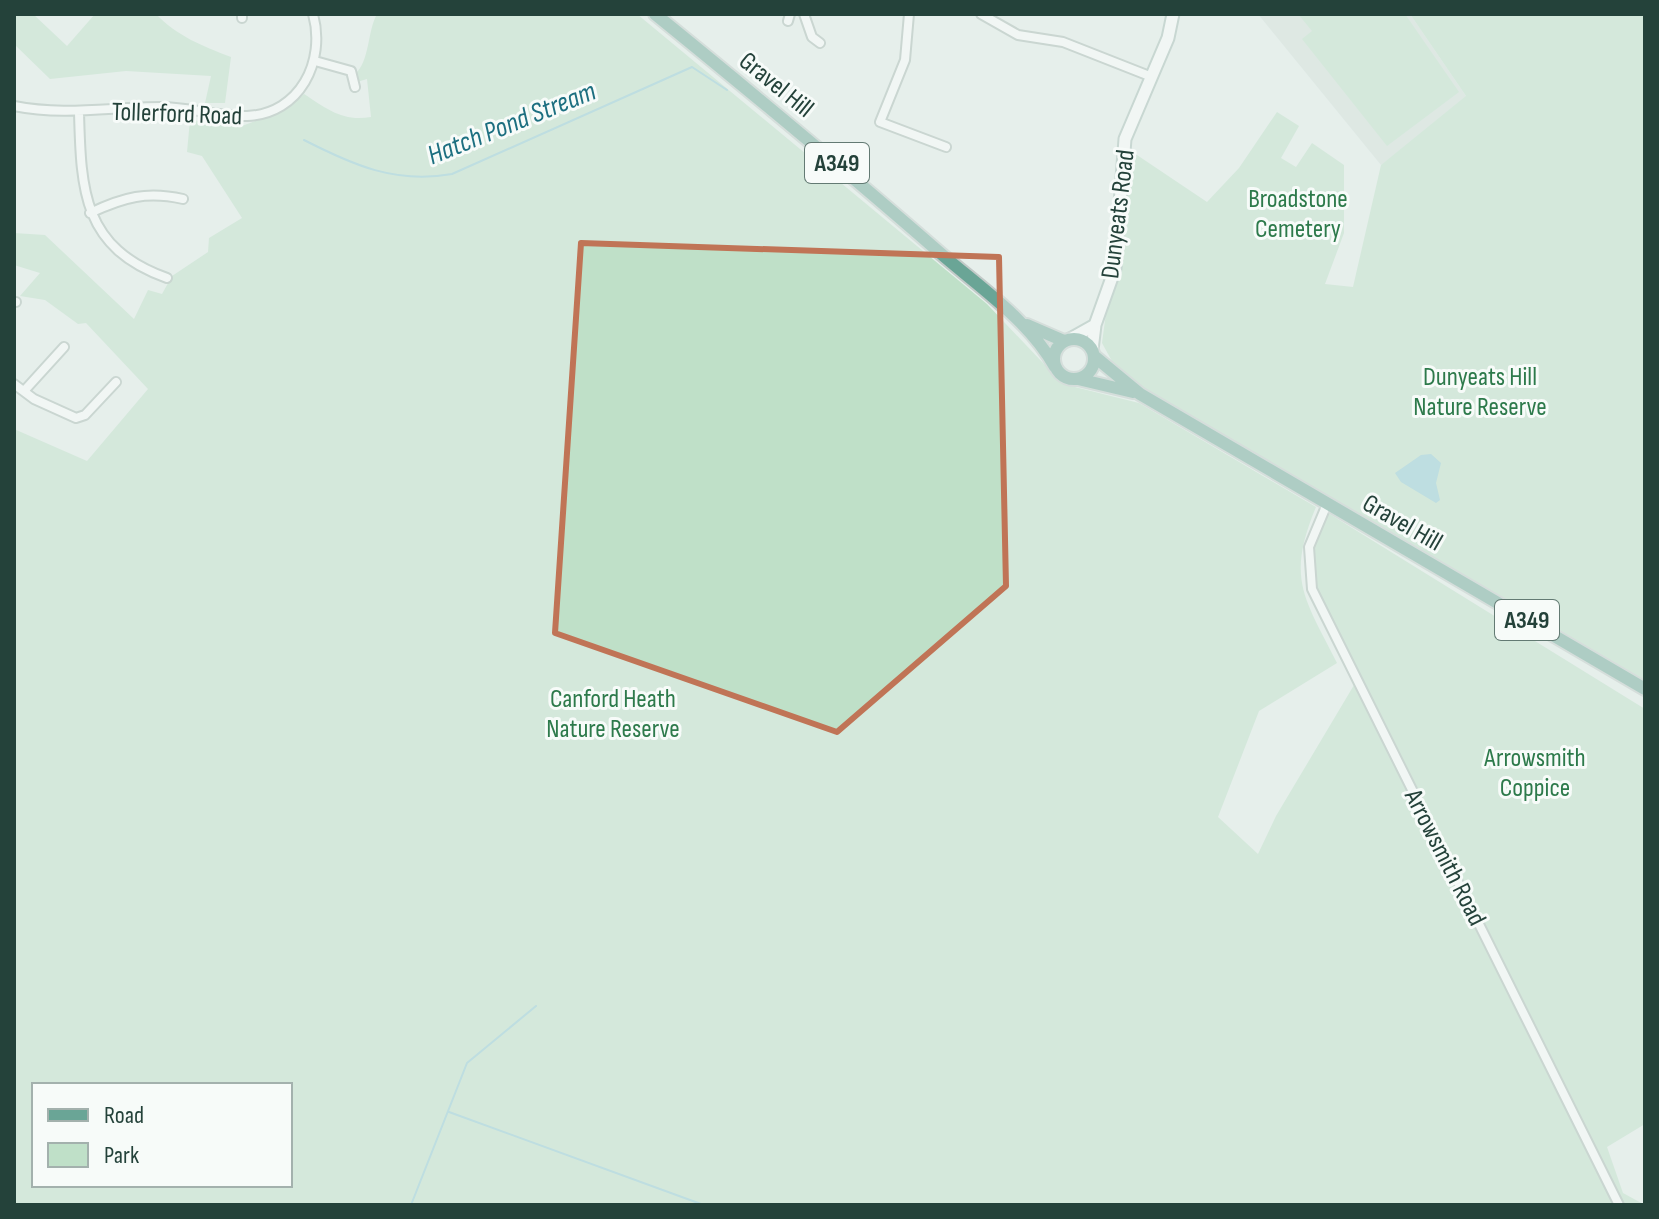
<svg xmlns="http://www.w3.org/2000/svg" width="1659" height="1219" font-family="'Sofia Sans Condensed',sans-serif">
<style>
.built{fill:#d4dfda}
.green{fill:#bfe0c8;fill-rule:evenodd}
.water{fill:#8ec9d4}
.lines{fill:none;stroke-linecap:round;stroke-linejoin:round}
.stream{stroke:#8ec9d4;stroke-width:2}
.street-casing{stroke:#a8b8b2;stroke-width:12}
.secondary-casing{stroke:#a4bbb3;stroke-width:15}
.primary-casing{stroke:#c2cac8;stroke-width:16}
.street{stroke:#fff;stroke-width:8}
.secondary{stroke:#fff;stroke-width:11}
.primary{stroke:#6aa596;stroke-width:12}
.marked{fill:none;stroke:#c07456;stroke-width:6;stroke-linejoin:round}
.labels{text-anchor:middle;stroke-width:6;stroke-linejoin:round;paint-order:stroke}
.shield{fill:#f7fbf9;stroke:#637a73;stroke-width:2}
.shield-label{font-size:24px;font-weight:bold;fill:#24423a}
.street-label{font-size:26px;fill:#24423a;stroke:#f7fbf9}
.park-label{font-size:26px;fill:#2d7a4b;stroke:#f7fbf9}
.water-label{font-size:28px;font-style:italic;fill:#1c6f80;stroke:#f7fbf9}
</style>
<rect width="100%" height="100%" fill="#e6efeb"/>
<path class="built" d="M 1258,14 L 1410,14 L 1468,99 L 1381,165 Z"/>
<path class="green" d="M 14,14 L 33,14 L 67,46 L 95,14 L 156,14 C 177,36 202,46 231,57 L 225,103 L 205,103 L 211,76 L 126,71 L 50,79 L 14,44 Z
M 377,14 L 637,14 L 987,304 L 1063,384 L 1139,403 L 1316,507 C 1286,579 1304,597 1337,663 L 1259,711 L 1218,817 L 1258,854 L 1276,816 L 1360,675 L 1315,585 L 1312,549 L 1328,513 L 1645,709 L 1645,1124 L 1607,1147 L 1623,1193 L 1645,1205 L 14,1205 L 14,429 L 87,461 L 148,389 L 86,323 L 78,324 L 45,300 L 20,296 L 40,273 L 14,265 L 14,233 L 45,235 L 134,319 L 148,290 L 162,294 L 172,276 L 208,252 L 209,238 L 242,218 L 202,156 L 187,152 L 190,120 L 242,126 L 285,110 L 304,94 C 327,109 343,122 371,117 L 367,79 L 357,82 L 355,74 C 370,61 367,32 377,14 ZM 34,1085 L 290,1085 L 290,1185 L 34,1185 Z
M 1298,14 L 1405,14 L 1459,92 L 1387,146 L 1302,39 L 1312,31 Z
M 1410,14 L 1645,14 L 1645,680 L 1133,382 L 1113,363 L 1102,343 L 1128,149 L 1207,202 L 1239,168 L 1277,112 L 1299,126 L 1281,158 L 1296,167 L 1312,143 L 1344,165 L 1344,233 L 1325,284 L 1353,287 L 1381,165 L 1466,96 Z"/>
<path class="water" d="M 1431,454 L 1441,463 L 1436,483 L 1440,500 L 1436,503 L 1401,482 L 1395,473 L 1421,455 Z"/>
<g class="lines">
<path class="stream" d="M 304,140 C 353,165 395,184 452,174 L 692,67 L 727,90
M 449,1112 L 701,1204
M 411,1205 L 467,1063 L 536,1006"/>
<g class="street-casing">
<path id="street" d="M 804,14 L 812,37 L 820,43
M 909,14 L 905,60 L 880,122 L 946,147
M 981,14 L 1018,35 L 1063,42 L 1152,77
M 242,18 L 242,14
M 788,21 L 790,14
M 315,61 L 351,71 L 355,87
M 14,106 C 64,116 111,107 161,107 C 190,107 218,117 247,116 C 300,114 326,61 313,14
M 79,112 C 81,191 83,248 167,278
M 90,213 C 124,197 147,191 183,199
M 14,302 L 16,302
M 14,384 L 34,399 L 76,418 L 85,415 L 116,382
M 24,391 L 64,347
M 1327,504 L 1309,547 L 1312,589 L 1619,1205"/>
</g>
<g class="secondary-casing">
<path id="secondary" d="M 1070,339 L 1095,325
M 1092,350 L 1095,325 L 1115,269 L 1125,139 L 1168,38 L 1173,14"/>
</g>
<g class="primary-casing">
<path id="primary" d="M 655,14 C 751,92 846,171 939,252 C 978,286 1030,321 1055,367
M 1027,325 L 1064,341
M1054 359a20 20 0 1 1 40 0a20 20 0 1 1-40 0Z
M 1094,356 L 1140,394 L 1645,689
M 1078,379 L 1133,392"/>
</g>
<use href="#street" class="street"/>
<use href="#secondary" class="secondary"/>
<use href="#primary" class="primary"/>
</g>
<path d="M0 0H1659V1219H0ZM 581,243 L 999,257 L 1006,586 L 837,732 L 555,633 Z" fill="#e6efeb" fill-opacity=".55" fill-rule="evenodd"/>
<path class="marked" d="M 581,243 L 999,257 L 1006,586 L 837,732 L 555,633 Z"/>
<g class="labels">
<g class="shield">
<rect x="805" y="143" width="64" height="40" rx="6"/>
<rect x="1495" y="600" width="64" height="40" rx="6"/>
</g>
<g class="shield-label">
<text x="837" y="171">A349</text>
<text x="1527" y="628">A349</text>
</g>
<g class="street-label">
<text transform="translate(777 84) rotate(39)" y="9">Gravel Hill</text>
<text transform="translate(177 113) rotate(2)" y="9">Tollerford Road</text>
<text transform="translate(1117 214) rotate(-83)" y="9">Dunyeats Road</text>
<text transform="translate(1403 522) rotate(30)" y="9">Gravel Hill</text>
<text transform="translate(1446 857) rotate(63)" y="9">Arrowsmith Road</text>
</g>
<g class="park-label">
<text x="1298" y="207">Broadstone<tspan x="1298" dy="30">Cemetery</tspan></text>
<text x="1480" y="385">Dunyeats Hill<tspan x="1480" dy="30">Nature Reserve</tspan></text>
<text x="613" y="707">Canford Heath<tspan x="613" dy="30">Nature Reserve</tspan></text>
<text x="1535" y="766">Arrowsmith<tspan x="1535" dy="30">Coppice</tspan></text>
</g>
<g class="water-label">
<text transform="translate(511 122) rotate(-22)" y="10">Hatch Pond Stream</text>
</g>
</g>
<rect width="1659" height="1219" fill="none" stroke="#24423a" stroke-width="32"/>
<rect x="32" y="1083" width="260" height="104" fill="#f7fbf9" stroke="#a3b1ad" stroke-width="2"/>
<rect x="48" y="1109" width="40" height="12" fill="#6aa596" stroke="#a3b1ad" stroke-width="2"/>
<text x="104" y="1123" font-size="24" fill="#24423a">Road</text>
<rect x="48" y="1143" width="40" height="24" fill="#bfe0c8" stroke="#a3b1ad" stroke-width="2"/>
<text x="104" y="1163" font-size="24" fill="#24423a">Park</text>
</svg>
